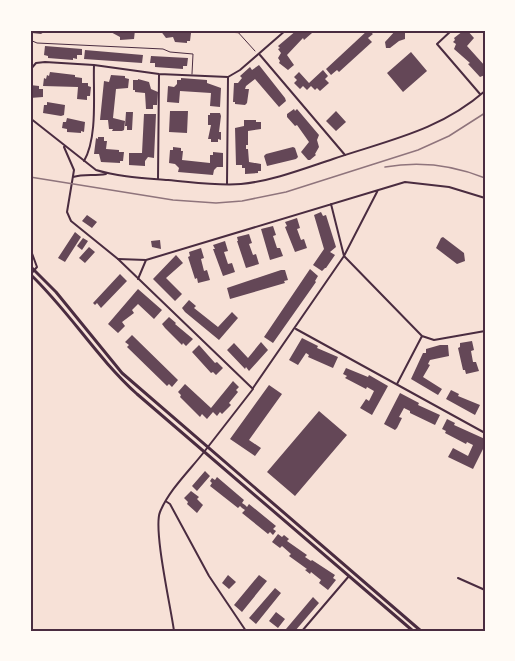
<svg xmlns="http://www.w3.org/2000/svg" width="515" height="661" font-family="Overpass,sans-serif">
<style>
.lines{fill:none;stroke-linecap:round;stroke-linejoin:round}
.stream{stroke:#dcb8b0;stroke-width:1.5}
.building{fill:#644757}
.path{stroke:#4a2c40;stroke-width:1}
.service{stroke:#4a2c40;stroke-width:1}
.minor{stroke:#4a2c40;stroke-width:2}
.tertiary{stroke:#4a2c40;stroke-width:2}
.secondary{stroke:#4a2c40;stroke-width:3}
.rail{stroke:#8f747c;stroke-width:1.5}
.neatline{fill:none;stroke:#4a2c40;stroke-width:2}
</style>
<rect width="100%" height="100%" fill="#f7e1d7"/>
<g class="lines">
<path class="stream" d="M 226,30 L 238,33 L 247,30"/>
</g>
<path class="building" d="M 32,30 L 47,30 L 41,34 L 32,33 Z
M 107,30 L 135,30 L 134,39 L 120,40 L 120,37 Z
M 160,30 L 175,30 L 173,31 L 176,32 L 176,30 L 187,30 L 187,32 L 191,33 L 190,41 L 187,41 L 187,43 L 175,42 L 173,37 L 166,38 Z
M 297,30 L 309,30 L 312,33 L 304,40 L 303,38 L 287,55 L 294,65 L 288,70 L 279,63 L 280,61 L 278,58 L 281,53 L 278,49 L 280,48 L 278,46 Z
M 368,30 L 373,34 L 368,38 L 372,42 L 339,72 L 337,70 L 331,75 L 326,69 Z
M 396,30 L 405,31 L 405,39 L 399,41 L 390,48 L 386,48 L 385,42 Z
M 467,30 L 474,38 L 467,46 L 485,66 L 485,75 L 480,77 L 468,64 L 470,63 L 454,49 L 456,44 L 453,42 L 455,40 L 454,38 L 463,31 Z
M 45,46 L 82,49 L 82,55 L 77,55 L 77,59 L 73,58 L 73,60 L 48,58 L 48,56 L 44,55 Z
M 85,50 L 143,55 L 142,63 L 84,59 Z
M 411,52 L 427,71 L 403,92 L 387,73 Z
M 151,56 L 188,58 L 187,66 L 183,66 L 183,69 L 155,67 L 155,63 L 150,63 Z
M 259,65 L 285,98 L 286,101 L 279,107 L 255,79 L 246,86 L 245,89 L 249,89 L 247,103 L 245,105 L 235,104 L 235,102 L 233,102 L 234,83 L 238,83 L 242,78 L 240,76 L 250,67 L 252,70 Z
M 323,70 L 328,76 L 325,79 L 329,83 L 320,91 L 317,88 L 315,90 L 311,86 L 307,90 L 303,86 L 300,89 L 294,83 L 297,80 L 294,77 L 299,72 L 309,83 Z
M 50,72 L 75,75 L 75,77 L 82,78 L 82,83 L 88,83 L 88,86 L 91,87 L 90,96 L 87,96 L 87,100 L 77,99 L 78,87 L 43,86 L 44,78 L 46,79 L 47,75 L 49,76 Z
M 111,75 L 125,76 L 125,78 L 129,79 L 128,88 L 116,89 L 113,118 L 125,121 L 124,130 L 122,131 L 112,131 L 113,129 L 109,129 L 108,120 L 100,120 L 104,81 L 109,82 Z
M 181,78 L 207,80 L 207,83 L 221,88 L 220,107 L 210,106 L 211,93 L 180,91 L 179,103 L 167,102 L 168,86 L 174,87 L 177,84 L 177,80 L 181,80 Z
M 138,79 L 149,82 L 151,89 L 158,92 L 157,105 L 153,105 L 153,109 L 146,109 L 145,93 L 135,92 L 135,90 L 133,90 L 133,80 L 138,80 Z
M 30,85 L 39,86 L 39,89 L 43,89 L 43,97 L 30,98 Z
M 47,102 L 65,105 L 64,115 L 61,116 L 43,113 L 44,105 L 47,105 Z
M 294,109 L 295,111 L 297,109 L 319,135 L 317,140 L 319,147 L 315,154 L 316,155 L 310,160 L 308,160 L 301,152 L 309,142 L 297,125 L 295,126 L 287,117 L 287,114 Z
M 170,111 L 188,111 L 187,133 L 169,132 Z
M 336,111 L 346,122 L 336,131 L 326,121 Z
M 126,112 L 133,112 L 132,130 L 127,130 L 127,126 L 125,126 Z
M 210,113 L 220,113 L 221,116 L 219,132 L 221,132 L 221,140 L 218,139 L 218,142 L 211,142 L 211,139 L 208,139 L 211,125 L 208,125 L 208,115 L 210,115 Z
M 144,114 L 156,114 L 154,158 L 148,157 L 145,161 L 145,166 L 129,165 L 129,153 L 142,153 Z
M 67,118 L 85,122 L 84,132 L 81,131 L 81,133 L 67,132 L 67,129 L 62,128 L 63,122 L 66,122 Z
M 244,120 L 256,120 L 256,122 L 261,122 L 261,129 L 248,131 L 248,145 L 246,145 L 246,149 L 248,149 L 249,162 L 261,164 L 261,171 L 258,171 L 258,173 L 245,174 L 245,168 L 242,168 L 242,165 L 236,165 L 235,128 L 244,126 Z
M 98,137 L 104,137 L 104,141 L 107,141 L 106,149 L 119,150 L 119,152 L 124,152 L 123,161 L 120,161 L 120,163 L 101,162 L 99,154 L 94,154 L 96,138 L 98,139 Z
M 173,147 L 181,148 L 181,151 L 183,151 L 182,160 L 210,163 L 210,155 L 213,155 L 213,152 L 223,153 L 223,167 L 217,167 L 214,170 L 213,175 L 178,172 L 179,168 L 175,164 L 169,163 L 170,150 L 173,150 Z
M 293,147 L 295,148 L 298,157 L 296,159 L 267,166 L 264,156 L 266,154 Z
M 321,212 L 323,216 L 326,215 L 336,247 L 330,252 L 335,255 L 326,268 L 325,268 L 322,271 L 313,265 L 324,249 L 314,215 Z
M 87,215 L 97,222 L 92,228 L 82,221 Z
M 297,218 L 300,228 L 297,229 L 301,240 L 304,239 L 307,248 L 295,252 L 285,227 L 287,226 L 285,222 Z
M 273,226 L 276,235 L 273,236 L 277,248 L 280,248 L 283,256 L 270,260 L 261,229 Z
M 75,232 L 81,237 L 65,262 L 58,258 Z
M 249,234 L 252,243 L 249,244 L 253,255 L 256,254 L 259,264 L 246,268 L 237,241 L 238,241 L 237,237 Z
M 443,237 L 464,253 L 465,261 L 457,264 L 436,248 L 441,238 Z
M 83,238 L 88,241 L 82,250 L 77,246 Z
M 160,240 L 161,249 L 152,247 L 151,241 Z
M 225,241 L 228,251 L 224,252 L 228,264 L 232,263 L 235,272 L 223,276 L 213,249 L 215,249 L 213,245 Z
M 89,247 L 95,252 L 85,263 L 79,258 Z
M 201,248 L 204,258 L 201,259 L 204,271 L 207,270 L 210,280 L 198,283 L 197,278 L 195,279 L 188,257 L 190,256 L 189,252 Z
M 176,255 L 183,263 L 166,278 L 182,294 L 175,301 L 153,279 Z
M 310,269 L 318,276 L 315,281 L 316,282 L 273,343 L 264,337 Z
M 281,270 L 285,270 L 288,280 L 284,281 L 285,283 L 230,299 L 227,288 Z
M 120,274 L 127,281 L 101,308 L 97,303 L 95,305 L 93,303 Z
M 138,289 L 162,310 L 154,319 L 138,304 L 132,310 L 134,313 L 122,322 L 125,326 L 118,333 L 108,324 Z
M 189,300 L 196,306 L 194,308 L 218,327 L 232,312 L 238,318 L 219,340 L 185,312 L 182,308 Z
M 169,317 L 176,323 L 175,324 L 193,339 L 186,346 L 183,343 L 182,345 L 165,328 L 162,324 Z
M 132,335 L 178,380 L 172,387 L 169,384 L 167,386 L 127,347 L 129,345 L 125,342 Z
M 302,338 L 318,346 L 317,348 L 338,357 L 333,368 L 308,357 L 309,355 L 306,353 L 298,365 L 289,360 Z
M 472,341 L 474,350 L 471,351 L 473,362 L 476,362 L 479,371 L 466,374 L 465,370 L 463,370 L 458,348 L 460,347 L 460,343 Z
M 261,342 L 268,350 L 249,371 L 246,367 L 245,369 L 227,350 L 234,343 L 248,358 Z
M 199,345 L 215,363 L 217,362 L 223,368 L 216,375 L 213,372 L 211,373 L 192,352 Z
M 440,345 L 448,345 L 449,356 L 430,360 L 428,364 L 430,365 L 423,377 L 442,389 L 438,395 L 411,379 L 423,353 L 426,353 L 426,349 Z
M 346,368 L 368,377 L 369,375 L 388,386 L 372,415 L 360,408 L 366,399 L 369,401 L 374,391 L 367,387 L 366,389 L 345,378 L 347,376 L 343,374 Z
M 233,381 L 239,387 L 236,390 L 238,392 L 229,403 L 231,405 L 222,414 L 220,412 L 217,416 L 213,412 L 207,419 L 202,414 L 200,417 L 180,397 L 181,395 L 178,392 L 185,384 L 211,408 Z
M 269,385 L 282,394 L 249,440 L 261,448 L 255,456 L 230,439 Z
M 451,390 L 459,394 L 458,396 L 480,405 L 475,415 L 446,399 Z
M 400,393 L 419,403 L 418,405 L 440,415 L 435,425 L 410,413 L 410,411 L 404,408 L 399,417 L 402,418 L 397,428 L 395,430 L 384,424 Z
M 319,411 L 347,435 L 295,496 L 267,472 Z
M 447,419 L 455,423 L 454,425 L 485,439 L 485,445 L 473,469 L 448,457 L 453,448 L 468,456 L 473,445 L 467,442 L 466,444 L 445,433 L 446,431 L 442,429 Z
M 205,471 L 210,476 L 197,491 L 192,486 Z
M 217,477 L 244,500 L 242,503 L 245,505 L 247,507 L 249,504 L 276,526 L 273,529 L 276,531 L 273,535 L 270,532 L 268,534 L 242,513 L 245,510 L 242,508 L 240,506 L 238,508 L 210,486 L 212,483 L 210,481 L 212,478 L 215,480 Z
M 191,491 L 199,497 L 197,499 L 203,505 L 197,513 L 187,504 L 188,502 L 184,498 Z
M 278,534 L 282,537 L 284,535 L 289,539 L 287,541 L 307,555 L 305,557 L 311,561 L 312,560 L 335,575 L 333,578 L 336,580 L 328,590 L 319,583 L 321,580 L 311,572 L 310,574 L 305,570 L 307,569 L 289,556 L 291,554 L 282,546 L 280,548 L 272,542 Z
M 228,575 L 236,582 L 229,589 L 222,583 Z
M 259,575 L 267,581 L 242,612 L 234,605 Z
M 275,588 L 281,593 L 256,624 L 249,618 Z
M 313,597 L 319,603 L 295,631 L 288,631 L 286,629 Z
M 276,612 L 285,619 L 278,628 L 269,621 Z"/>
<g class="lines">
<path class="path" d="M 236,30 L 255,51"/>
<path class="service" d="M 30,40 L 37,43 L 163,49 L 170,52 L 193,54 L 192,74"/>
<path class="minor" d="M 452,30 L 437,44 L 480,94
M 260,55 L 345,155
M 30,70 L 36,63 L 45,62 L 94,65 L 159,74 L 228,77 L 240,70 L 286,30
M 84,161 C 98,137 93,93 94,65
M 158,179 L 159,74
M 227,184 L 228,77
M 331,204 L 344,256 L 422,336 L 434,340 L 485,331
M 30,248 L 37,267 L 30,275
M 118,259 L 146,260 L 405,182 L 449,187 L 485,198
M 138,279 L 146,260
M 296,329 L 485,433
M 397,384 L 422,336
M 253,388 L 344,256 L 378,190
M 167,502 L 170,504 L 209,576 L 246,631
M 458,578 L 485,590
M 174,631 C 171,608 153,529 160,512 C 169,490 190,470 204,452
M 302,631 L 349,576"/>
<path class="tertiary" d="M 30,118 L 96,170 C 119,177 144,178 168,180 C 192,182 217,186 241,184 C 272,181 303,169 333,159 C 389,140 439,131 485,91
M 64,147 L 74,170 L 67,212 L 71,221 L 118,259 L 253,389 L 204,452
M 73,177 C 84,174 94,176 106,174"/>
<path class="secondary" d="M 30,266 L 56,292 L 122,373 L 421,631
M 30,274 C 69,311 97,358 137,394 L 413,631"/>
<path class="rail" d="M 385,167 C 419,161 453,165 485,178
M 30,177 L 173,200 L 216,203 L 242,201 L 286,192 L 418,150 L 449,136 L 485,113"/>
</g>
<rect width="515" height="661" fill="none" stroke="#fffaf5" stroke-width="63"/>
<rect x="32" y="32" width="452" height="598" class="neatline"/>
</svg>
